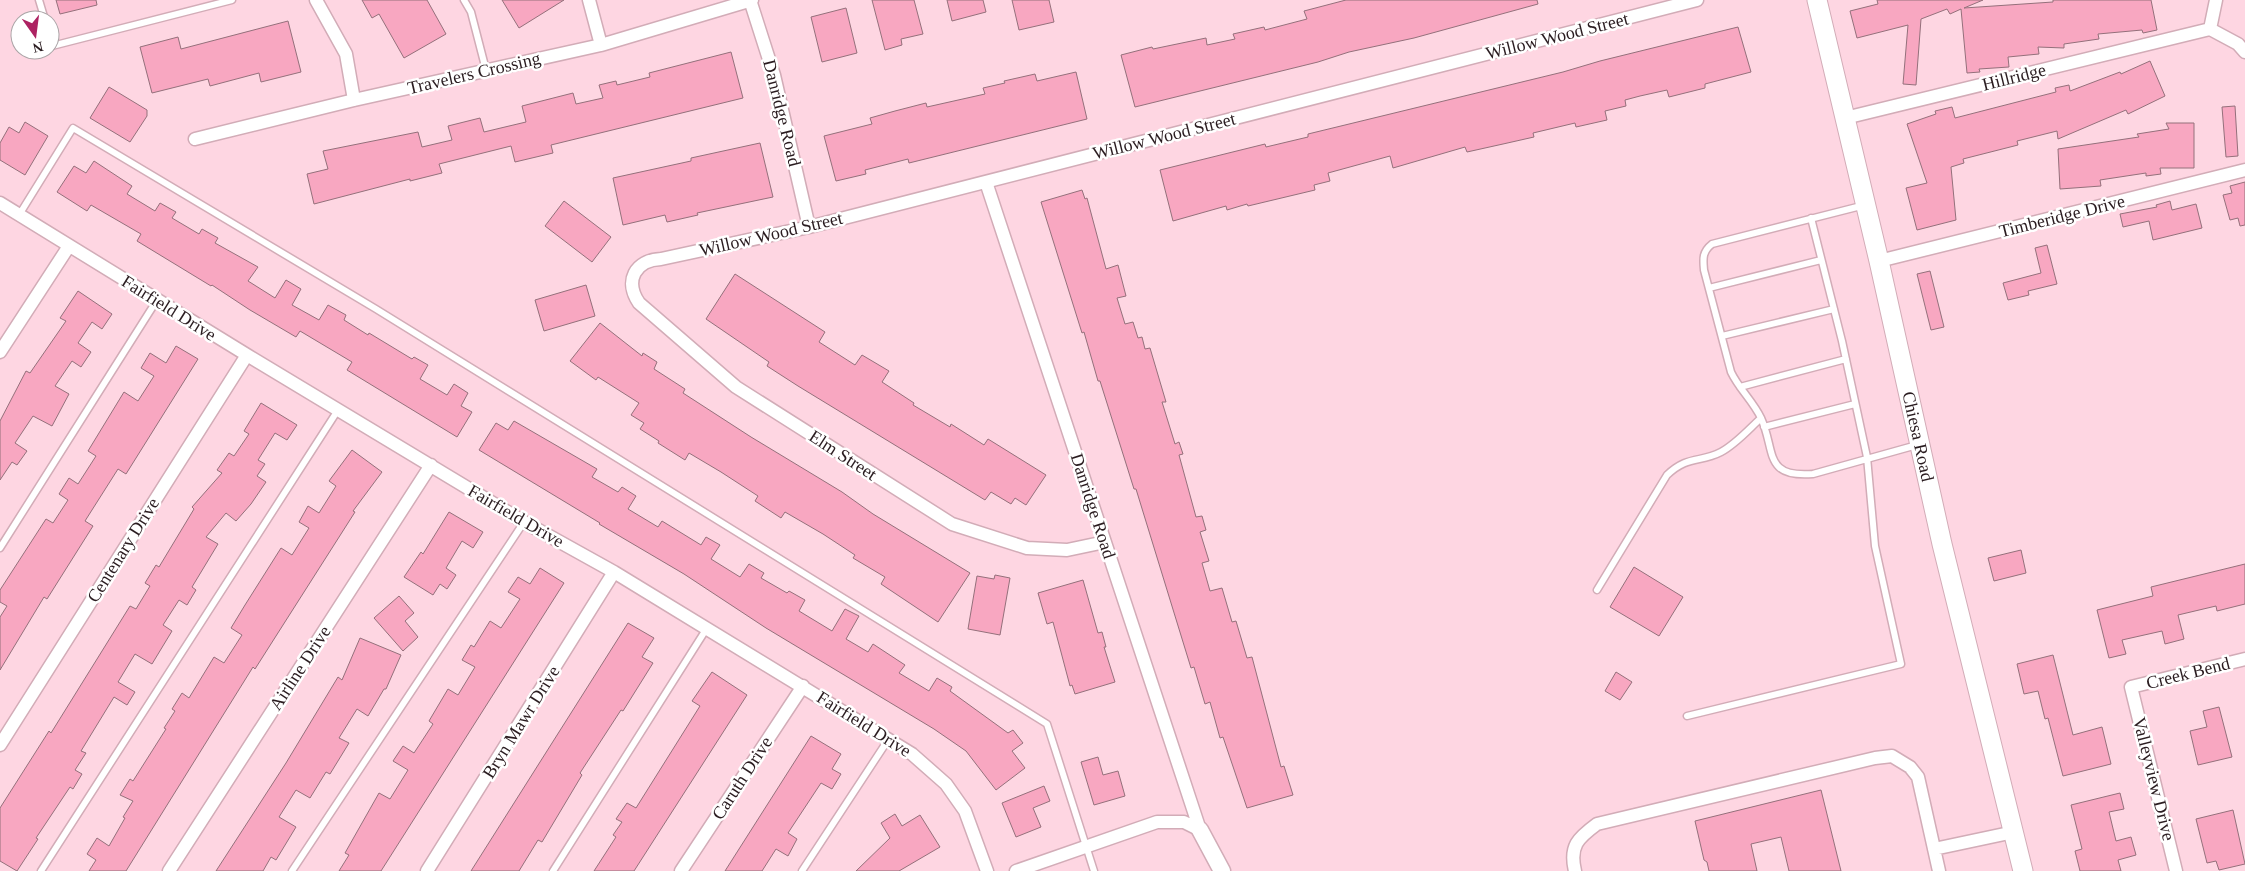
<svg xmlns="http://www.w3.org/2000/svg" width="2245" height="871" font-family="Georgia,serif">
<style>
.building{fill:#f8a7c1;stroke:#94707b}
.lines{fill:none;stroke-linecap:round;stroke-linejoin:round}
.service-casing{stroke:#d2acb7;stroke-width:9}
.minor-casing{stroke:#d2acb7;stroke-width:15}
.tertiary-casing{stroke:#d2acb7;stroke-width:19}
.secondary-casing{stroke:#d2acb7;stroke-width:21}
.service{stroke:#fff;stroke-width:6}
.minor{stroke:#fff;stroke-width:12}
.tertiary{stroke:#fff;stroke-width:16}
.secondary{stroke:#fff;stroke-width:19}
.labels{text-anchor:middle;stroke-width:5;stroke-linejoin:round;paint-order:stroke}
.street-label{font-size:18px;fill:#2a1c20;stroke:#fff}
</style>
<rect width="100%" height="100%" fill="#fed6e2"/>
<path class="building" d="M 56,0 L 96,0 L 97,5 L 60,14 Z
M 362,0 L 427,0 L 446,34 L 404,58 L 379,14 L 372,18 Z
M 502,0 L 564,0 L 519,28 Z
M 872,0 L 914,0 L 923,34 L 901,39 L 902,45 L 885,50 Z
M 947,0 L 983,0 L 986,12 L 952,21 Z
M 1012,0 L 1049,0 L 1054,22 L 1019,30 Z
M 1346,0 L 1537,0 L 1538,4 L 1414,38 L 1349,52 L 1318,62 L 1135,107 L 1121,55 L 1152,47 L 1153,49 L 1206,38 L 1207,45 L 1235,39 L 1233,34 L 1264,27 L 1265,30 L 1307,19 L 1304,11 Z
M 1877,0 L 1983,0 L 1964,8 L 2053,2 L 2053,0 L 2151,0 L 2157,30 L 2143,33 L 2142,30 L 2098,34 L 2099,39 L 2064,44 L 2064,48 L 2038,47 L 2039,54 L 2008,57 L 2009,67 L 1979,69 L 1980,72 L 1967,73 L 1961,9 L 1950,14 L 1947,9 L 1921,19 L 1916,85 L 1903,84 L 1908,25 L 1857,38 L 1850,11 L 1878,4 Z
M 846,8 L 857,53 L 822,62 L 811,17 Z
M 288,21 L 301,72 L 261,82 L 259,73 L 210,86 L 208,79 L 152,93 L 140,47 L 178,37 L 181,49 Z
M 1738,27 L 1751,72 L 1705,84 L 1705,88 L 1669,97 L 1667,90 L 1640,96 L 1625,100 L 1626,106 L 1605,111 L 1607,120 L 1576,127 L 1575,123 L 1533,133 L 1534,137 L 1503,144 L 1467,152 L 1465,147 L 1393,168 L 1390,156 L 1328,173 L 1330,181 L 1314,185 L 1315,190 L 1248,206 L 1247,204 L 1227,210 L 1226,206 L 1173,221 L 1160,170 L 1265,144 L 1266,147 L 1308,137 L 1308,134 L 1563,72 L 1600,61 Z
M 731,52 L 743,98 L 551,145 L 553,153 L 515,162 L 511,146 L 439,164 L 442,173 L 410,181 L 410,179 L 314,204 L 307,174 L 328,169 L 323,151 L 418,132 L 422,147 L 452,140 L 448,126 L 480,118 L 484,132 L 526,122 L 522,106 L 573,93 L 576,104 L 603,98 L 599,85 L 616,81 L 617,85 L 650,77 L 649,73 Z
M 2150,61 L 2165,96 L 2128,114 L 2126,110 L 2058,139 L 2057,131 L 2017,141 L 2018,145 L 1963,159 L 1964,163 L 1951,167 L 1956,220 L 1917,230 L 1906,188 L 1927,183 L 1907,124 L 1936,114 L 1935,111 L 1952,107 L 1955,118 L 2056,92 L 2055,88 L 2069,85 L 2070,91 L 2120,72 L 2121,74 Z
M 1076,72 L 1087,119 L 909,163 L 908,159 L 865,170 L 866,174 L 836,181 L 824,136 L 872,124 L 870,118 L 895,111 L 926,103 L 927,107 L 985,94 L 983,88 L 1005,83 L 1004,81 L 1035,74 L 1037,81 Z
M 109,87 L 147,110 L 147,116 L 130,142 L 90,118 Z
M 2235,106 L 2238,156 L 2226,157 L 2222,107 Z
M 25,122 L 48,136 L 25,175 L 0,160 L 0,143 L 9,127 L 19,133 Z
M 2166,123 L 2194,123 L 2194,168 L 2160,168 L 2161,174 L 2146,176 L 2146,173 L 2100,180 L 2101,186 L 2060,189 L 2058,149 L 2139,137 L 2137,134 L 2169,129 Z
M 760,143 L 773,197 L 697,213 L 698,215 L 667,222 L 665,215 L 623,225 L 613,178 L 691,161 L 691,158 Z
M 94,161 L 132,186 L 127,194 L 155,211 L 160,203 L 176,212 L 172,218 L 199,234 L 202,229 L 218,238 L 215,243 L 258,267 L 248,281 L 275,298 L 286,280 L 301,289 L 292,305 L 319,320 L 328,305 L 346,315 L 344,320 L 368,335 L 369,333 L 412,359 L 414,357 L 428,365 L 420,379 L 447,395 L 454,384 L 468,393 L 461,406 L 472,412 L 457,437 L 347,370 L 352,362 L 300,331 L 296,337 L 250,310 L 212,285 L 211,286 L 137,241 L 141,234 L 91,205 L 87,211 L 57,192 L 74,166 L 86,173 Z
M 2245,182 L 2245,225 L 2240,226 L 2238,218 L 2230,220 L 2223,195 L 2232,193 L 2230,186 Z
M 1082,190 L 1085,199 L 1087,198 L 1106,269 L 1118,265 L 1126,296 L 1117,298 L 1125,324 L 1133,322 L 1138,338 L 1142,337 L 1145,349 L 1150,348 L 1166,402 L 1162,402 L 1175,444 L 1179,442 L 1183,454 L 1179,455 L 1196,517 L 1202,516 L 1206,530 L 1200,532 L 1209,561 L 1202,563 L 1210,591 L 1222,588 L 1232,622 L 1236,621 L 1247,658 L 1252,657 L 1281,767 L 1284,766 L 1293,795 L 1247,808 L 1223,737 L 1220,738 L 1210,702 L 1205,704 L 1194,667 L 1191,668 L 1136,489 L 1134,489 L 1100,381 L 1098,381 L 1084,332 L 1082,333 L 1041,202 Z
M 564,201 L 611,237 L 592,262 L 545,226 Z
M 2170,201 L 2172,210 L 2196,204 L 2202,228 L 2153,240 L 2149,221 L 2123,227 L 2120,214 L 2157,207 L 2156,205 Z
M 2047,245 L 2057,284 L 2028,291 L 2029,295 L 2008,300 L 2003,283 L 2041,273 L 2035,248 Z
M 1930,271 L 1944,327 L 1931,330 L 1917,274 Z
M 735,274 L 825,332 L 819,342 L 855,365 L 862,355 L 889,371 L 882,382 L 914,403 L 913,405 L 950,427 L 951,424 L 984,445 L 988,439 L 1046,475 L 1026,505 L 1015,498 L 1011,504 L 991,492 L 985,500 L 798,386 L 767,366 L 769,362 L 706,319 Z
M 586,285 L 595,316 L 544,331 L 535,300 Z
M 78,291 L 112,314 L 102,329 L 92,322 L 78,343 L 91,352 L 81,367 L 72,361 L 55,386 L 69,394 L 52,426 L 33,416 L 15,443 L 27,451 L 17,465 L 12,462 L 0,480 L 0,421 L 26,371 L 30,373 L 66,321 L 60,318 Z
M 600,323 L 642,356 L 643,353 L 657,362 L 654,369 L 685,389 L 683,393 L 751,437 L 842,492 L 873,514 L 970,573 L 938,622 L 881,584 L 885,577 L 853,558 L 855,555 L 823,534 L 785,512 L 781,518 L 755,501 L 758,496 L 721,472 L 689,453 L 685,460 L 658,443 L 659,441 L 640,429 L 644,423 L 631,415 L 639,403 L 598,377 L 596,380 L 570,361 Z
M 176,346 L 198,359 L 126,474 L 118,469 L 85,521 L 93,526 L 47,599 L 44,597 L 0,670 L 0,617 L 7,606 L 0,602 L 0,590 L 46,519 L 53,523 L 68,500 L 59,494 L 69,478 L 78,484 L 96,456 L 88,451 L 124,392 L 138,401 L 154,376 L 141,368 L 150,353 L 166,363 Z
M 261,403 L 297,425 L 287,440 L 275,433 L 258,460 L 265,464 L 257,476 L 266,482 L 251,504 L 236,521 L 226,513 L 206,537 L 218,544 L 192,587 L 196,590 L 187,605 L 179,600 L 163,625 L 172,631 L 152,664 L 135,654 L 118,682 L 135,692 L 127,705 L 114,697 L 81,751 L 86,753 L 75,770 L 82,774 L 73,789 L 70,787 L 36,838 L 38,839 L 17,871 L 0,861 L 0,808 L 49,731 L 51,733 L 130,606 L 136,609 L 150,586 L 145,583 L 156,565 L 159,567 L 194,509 L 192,507 L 222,473 L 217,470 L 229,453 L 234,456 L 249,434 L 244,431 Z
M 514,421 L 597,469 L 592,477 L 618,492 L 622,487 L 636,496 L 628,509 L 658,527 L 662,521 L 701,545 L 706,537 L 720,545 L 711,559 L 740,577 L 749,564 L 764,573 L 761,578 L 787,593 L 789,591 L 805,600 L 799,611 L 832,631 L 845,609 L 859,616 L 846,639 L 868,652 L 873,644 L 905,665 L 899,673 L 929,691 L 937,678 L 952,687 L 950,691 L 1008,733 L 1013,730 L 1023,743 L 1012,751 L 1025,768 L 996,790 L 966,751 L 934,729 L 766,628 L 684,574 L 599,524 L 600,523 L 479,450 L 496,423 L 508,430 Z
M 352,450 L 382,472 L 353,511 L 355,512 L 276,636 L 255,669 L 253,667 L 126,871 L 89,871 L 96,860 L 87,854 L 97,838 L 109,846 L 125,818 L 123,817 L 133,801 L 120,795 L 130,779 L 133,781 L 166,729 L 164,728 L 175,711 L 172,709 L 182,693 L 189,698 L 214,657 L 224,663 L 242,635 L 231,628 L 245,605 L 281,548 L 292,555 L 309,528 L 299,522 L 308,506 L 319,513 L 336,486 L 329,481 Z
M 449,512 L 483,532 L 473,548 L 462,541 L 446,568 L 456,575 L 447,589 L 440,584 L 433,595 L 404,577 L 421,552 L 423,554 Z
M 2021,550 L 2026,573 L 1994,581 L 1988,558 Z
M 2245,564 L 2245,604 L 2217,611 L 2216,606 L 2178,615 L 2184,639 L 2165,644 L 2162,631 L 2122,640 L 2126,654 L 2109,658 L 2097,610 L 2153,596 L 2151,587 Z
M 1634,567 L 1683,597 L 1659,636 L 1610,607 Z
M 540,568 L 564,583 L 381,871 L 339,871 L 349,855 L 345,853 L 379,793 L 390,799 L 408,770 L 393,761 L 403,746 L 414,753 L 433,724 L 429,721 L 448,689 L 458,695 L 475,667 L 462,660 L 471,645 L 474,647 L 490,621 L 501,628 L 520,599 L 508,592 L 518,577 L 530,584 Z
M 995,575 L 1010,578 L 1000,635 L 968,629 L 977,576 L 994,579 Z
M 1083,580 L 1098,633 L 1102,632 L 1106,647 L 1104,647 L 1115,682 L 1075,694 L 1072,685 L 1070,686 L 1053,622 L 1047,624 L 1038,593 Z
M 399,596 L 414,613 L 405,621 L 418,637 L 403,651 L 374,618 Z
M 628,623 L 654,638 L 642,657 L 653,663 L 623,711 L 621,710 L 580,773 L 582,775 L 542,842 L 538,840 L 519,871 L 471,871 Z
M 360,638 L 401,655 L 386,689 L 384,689 L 368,716 L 357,709 L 339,738 L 349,743 L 330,774 L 326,772 L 310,798 L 296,790 L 279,817 L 296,827 L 276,860 L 271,857 L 263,871 L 216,871 L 286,763 L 338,677 L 342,680 Z
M 2053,655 L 2073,735 L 2102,727 L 2111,764 L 2063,776 L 2048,718 L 2045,719 L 2038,691 L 2024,694 L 2017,664 Z
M 712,672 L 747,695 L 634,871 L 594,871 L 616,837 L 613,835 L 622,822 L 616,819 L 627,803 L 636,808 L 700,706 L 692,701 Z
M 1616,672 L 1632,682 L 1620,700 L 1605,691 Z
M 2219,707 L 2232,757 L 2198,765 L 2190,731 L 2207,727 L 2203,711 Z
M 811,736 L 841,754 L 832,769 L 841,774 L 832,789 L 821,783 L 788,833 L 797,839 L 788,856 L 776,849 L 762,871 L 725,871 Z
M 1098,757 L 1103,775 L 1118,771 L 1125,796 L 1094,805 L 1081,762 Z
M 1044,786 L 1050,801 L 1033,808 L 1041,827 L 1016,837 L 1002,803 Z
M 1821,790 L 1841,871 L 1789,871 L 1781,837 L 1751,844 L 1757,871 L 1709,871 L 1707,862 L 1704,860 L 1695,821 Z
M 2120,793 L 2124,809 L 2109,812 L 2116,841 L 2131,837 L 2136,855 L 2118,860 L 2121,871 L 2080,871 L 2075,851 L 2082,849 L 2071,805 Z
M 2233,810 L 2245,864 L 2219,870 L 2216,861 L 2207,863 L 2196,819 Z
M 895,814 L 902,826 L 920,815 L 940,847 L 899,871 L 856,871 L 890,838 L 881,823 Z"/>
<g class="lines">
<g class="service-casing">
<path id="service" d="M 39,0 L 45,20
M 464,0 L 471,12 L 486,70
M 50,40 L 52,46 L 232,0
M 1865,205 L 1712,244 C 1702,252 1703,259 1704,270 L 1731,372 C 1739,389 1753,401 1761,418 C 1776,451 1763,478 1813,474 L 1917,445
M 19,215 L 73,128 L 376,309 L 1047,724 L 1094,871
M 1709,288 L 1821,260
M 1722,336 L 1834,309
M 1740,387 L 1846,359
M 1764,427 L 1855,404
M 0,548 L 157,300
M 1597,590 L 1667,475 C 1688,455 1700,463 1721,452 C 1736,444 1748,430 1761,418
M 1687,716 L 1901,664 L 1875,546 L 1867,457 L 1842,341 L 1811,218
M 41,871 L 338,410
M 292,871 L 524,522
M 553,871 L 707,628
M 802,871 L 888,740"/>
</g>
<g class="minor-casing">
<path id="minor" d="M 316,0 L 346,54 L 354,100
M 589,0 L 601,45
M 750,0 L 774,75 L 809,227
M 2210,29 L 2238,44 L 2245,52
M 1845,118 L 2210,29 L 2216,0
M 195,139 L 354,100 L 601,45 L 752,0
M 986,182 L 1200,830
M 0,203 L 247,355 L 524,522 L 614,572 L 912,754 L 946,784 L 965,811 L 987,871
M 1879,261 L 2245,170
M 0,352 L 69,246
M 1105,542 L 1067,550 L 1027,548 L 952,524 L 736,387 L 639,303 C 624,281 635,260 661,259 L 809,227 L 1697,0
M 0,745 L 247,355
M 1934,849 L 2014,832
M 169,871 L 431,465
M 427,871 L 614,572
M 681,871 L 803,686
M 1016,871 L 1157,822 L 1184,822 L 1200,830
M 1575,871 C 1569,846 1578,838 1597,824 L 1875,758 L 1892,756 L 1910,767 L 1918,777 L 1939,871
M 2176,871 L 2131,687 L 2245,659"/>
</g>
<g class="tertiary-casing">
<path id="tertiary" d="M 1200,830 L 1222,871"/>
</g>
<g class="secondary-casing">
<g id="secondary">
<path id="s1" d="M 1817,0 L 1879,261 L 1942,544 L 2023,871"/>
</g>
</g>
<use href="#service" class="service"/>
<use href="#minor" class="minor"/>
<use href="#tertiary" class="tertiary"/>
<use href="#secondary" class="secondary"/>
</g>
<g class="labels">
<g class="street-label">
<text transform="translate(1557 36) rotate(-14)" y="6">Willow Wood Street</text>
<text transform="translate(474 73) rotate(-13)" y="6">Travelers Crossing</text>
<text transform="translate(2014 77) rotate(-14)" y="6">Hillridge</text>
<text transform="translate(782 113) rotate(76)" y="6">Danridge Road</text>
<text transform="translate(1164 136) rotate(-14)" y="6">Willow Wood Street</text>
<text transform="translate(2062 216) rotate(-14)" y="6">Timberidge Drive</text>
<text transform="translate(771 234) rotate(-13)" y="6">Willow Wood Street</text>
<text transform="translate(169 308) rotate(32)" y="6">Fairfield Drive</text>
<text dy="6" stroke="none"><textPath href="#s1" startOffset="448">Chiesa Road</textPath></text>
<text transform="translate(843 455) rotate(33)" y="6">Elm Street</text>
<text transform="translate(1093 506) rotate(72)" y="6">Danridge Road</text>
<text transform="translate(516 516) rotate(30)" y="6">Fairfield Drive</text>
<text transform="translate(123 550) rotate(-58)" y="6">Centenary Drive</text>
<text transform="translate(300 668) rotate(-57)" y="6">Airline Drive</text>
<text transform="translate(2188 673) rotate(-14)" y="6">Creek Bend</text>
<text transform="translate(521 722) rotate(-58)" y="6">Bryn Mawr Drive</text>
<text transform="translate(864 724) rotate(32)" y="6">Fairfield Drive</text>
<text transform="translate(742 778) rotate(-57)" y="6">Caruth Drive</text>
<text transform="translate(2154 779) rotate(76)" y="6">Valleyview Drive</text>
</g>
</g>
<g transform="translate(35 35) rotate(166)"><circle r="24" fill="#ffffff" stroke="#aaa4a6"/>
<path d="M0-4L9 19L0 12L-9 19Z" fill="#ad2262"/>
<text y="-8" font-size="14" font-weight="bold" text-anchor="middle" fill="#2a1c20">N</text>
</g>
</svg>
